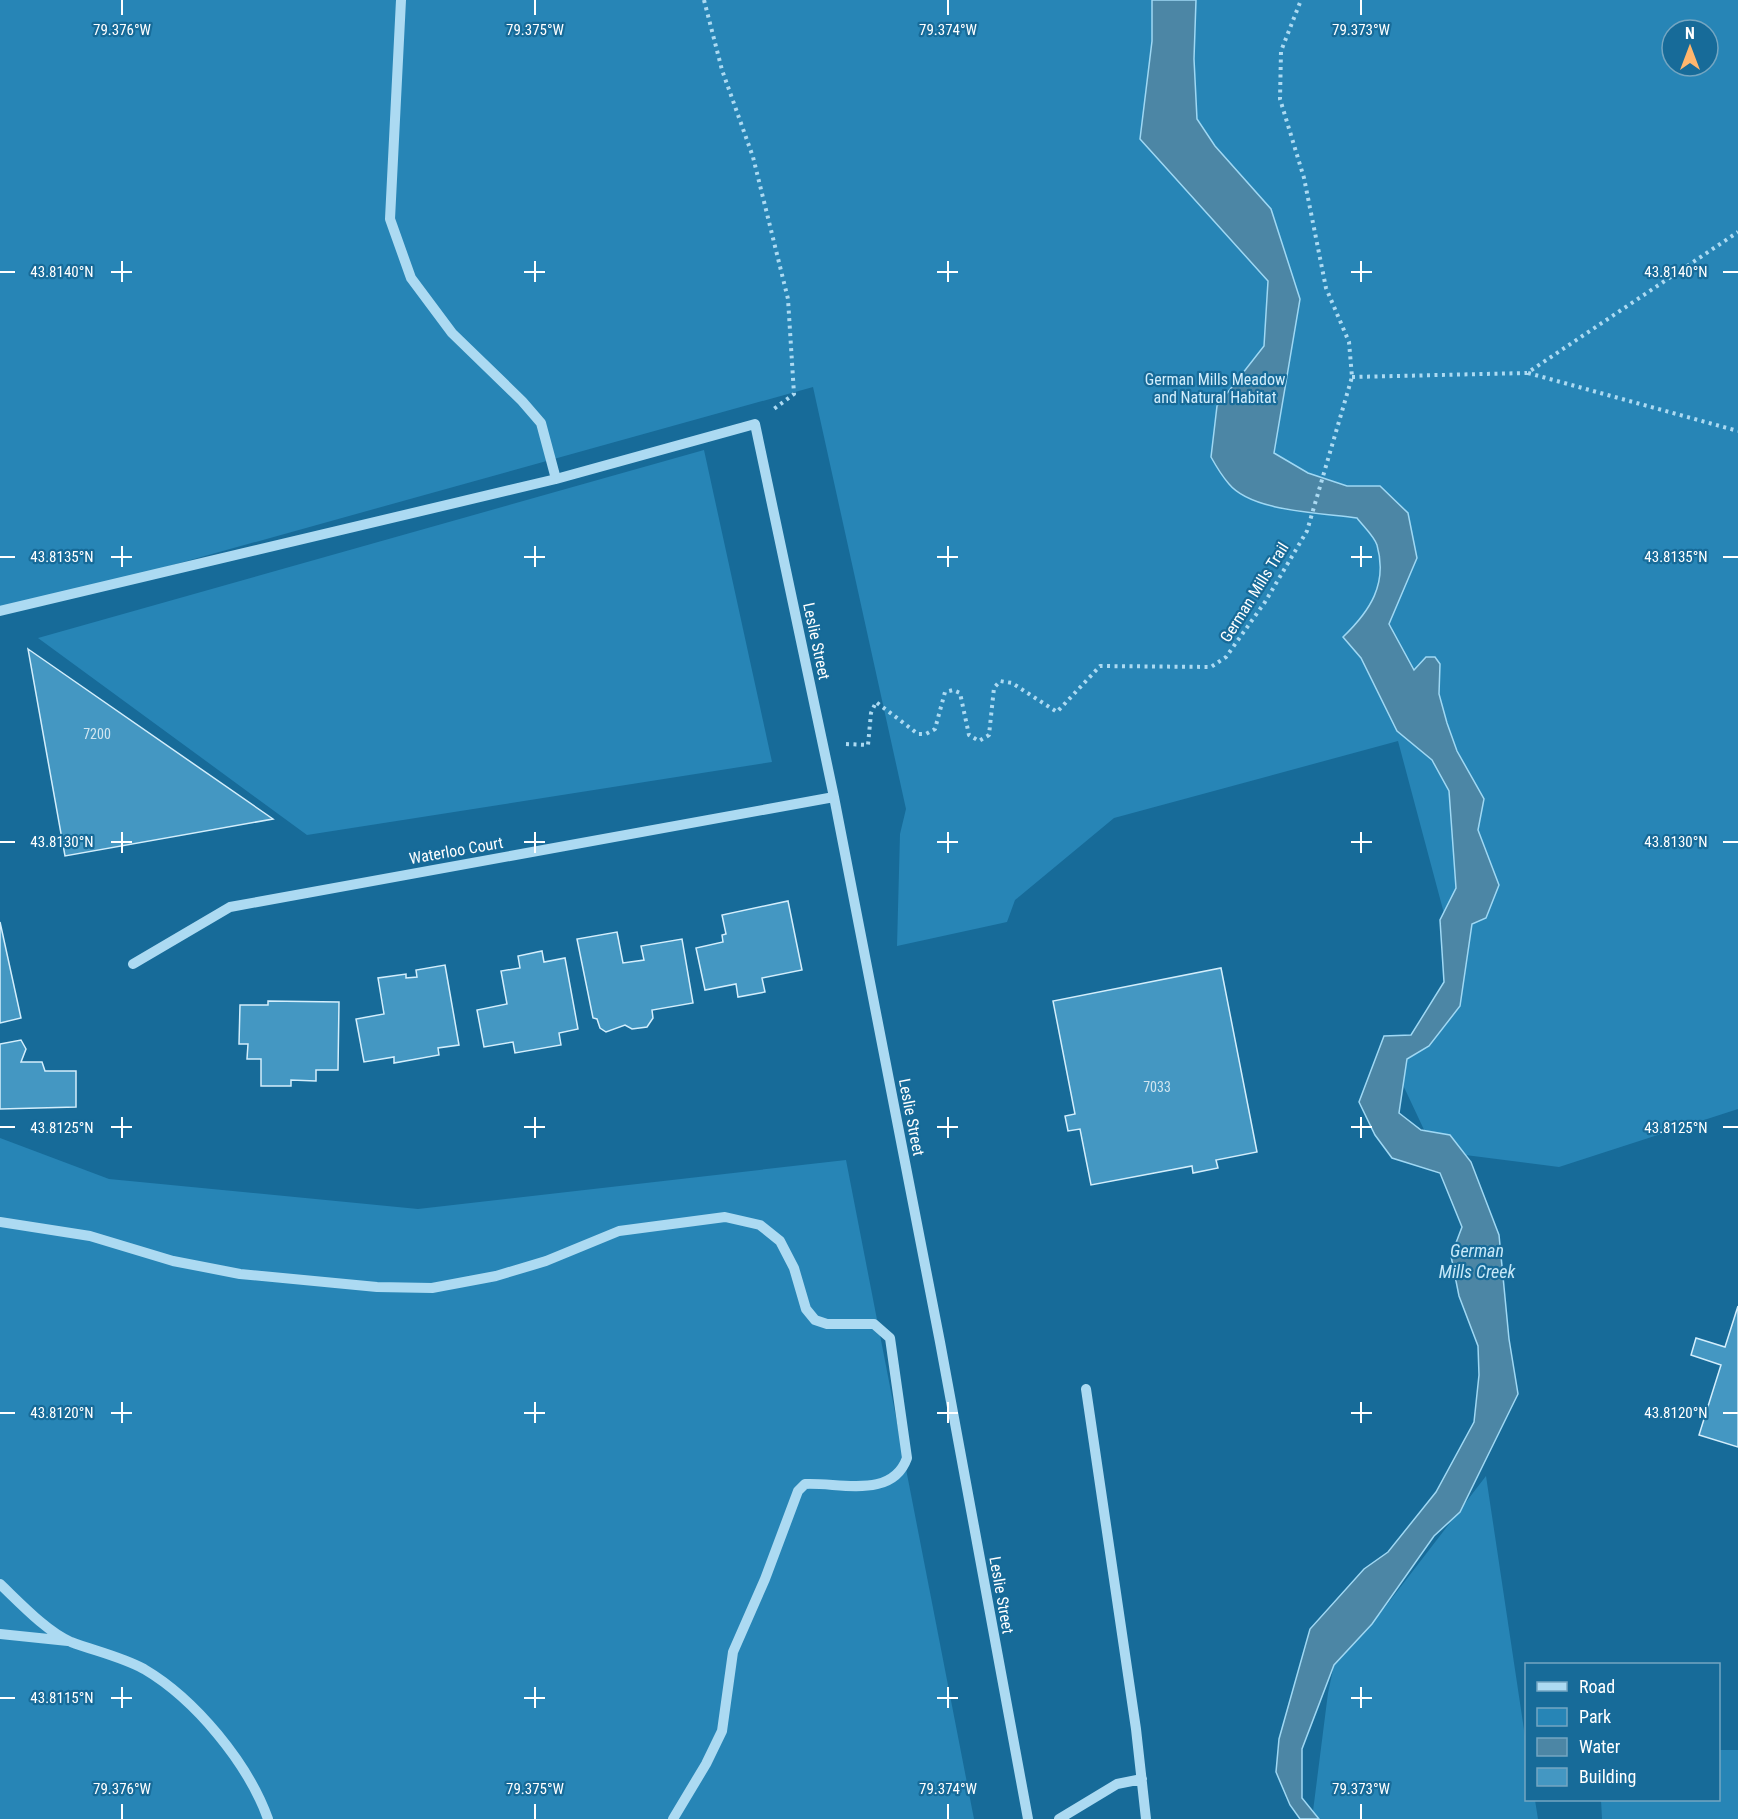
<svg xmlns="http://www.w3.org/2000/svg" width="1738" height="1819" font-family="'Roboto Condensed',sans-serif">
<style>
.green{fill:#2785b6;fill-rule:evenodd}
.water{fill:#4c86a5;stroke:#9fd8f4;stroke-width:1.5}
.building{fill:#4497c2;stroke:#d3eefc;stroke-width:1.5}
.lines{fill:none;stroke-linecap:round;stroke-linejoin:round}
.path{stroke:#acdaf2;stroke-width:4;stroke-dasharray:3 4.5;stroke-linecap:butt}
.minor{stroke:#acdaf2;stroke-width:10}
.ticks{fill:none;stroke:#fff;stroke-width:2}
.labels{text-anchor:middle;stroke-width:4.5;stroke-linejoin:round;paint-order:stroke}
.number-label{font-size:14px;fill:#d0e5f0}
.park-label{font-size:16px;fill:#d3eefc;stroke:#176b99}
.street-label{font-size:16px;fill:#fff;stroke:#176b99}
.water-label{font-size:18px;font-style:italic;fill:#c7e9f9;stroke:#176b99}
.ticks-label{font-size:15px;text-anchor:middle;fill:#fff;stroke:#176b99;stroke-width:4.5;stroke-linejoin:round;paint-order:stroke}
</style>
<rect width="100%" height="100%" fill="#176b99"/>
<path class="green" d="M 0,0 L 1738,0 L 1738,1109 L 1559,1167 L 1434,1151 L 1395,1068 L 1462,981 L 1398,741 L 1114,818 L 1015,900 L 1007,922 L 897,946 L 900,834 L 906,809 L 813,387 L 0,613 ZM 1672,30 L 1708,30 L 1708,66 L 1672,66 Z
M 704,450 L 772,762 L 307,835 L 38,638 Z
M 0,1138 L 109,1179 L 418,1209 L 846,1160 L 974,1819 L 0,1819 Z
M 1486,1476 L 1526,1743 L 1526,1800 L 1535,1800 L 1538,1819 L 1312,1819 L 1328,1693 L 1334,1665 L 1372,1624 Z
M 1719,1750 L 1738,1750 L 1738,1819 L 1602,1819 L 1601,1800 L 1718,1800 Z"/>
<path class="water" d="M 1152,0 L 1196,0 L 1194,59 L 1197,119 L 1215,146 L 1271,209 L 1300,299 L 1274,453 L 1308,473 L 1347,486 L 1380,486 L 1408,513 L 1417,558 L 1389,624 L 1414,670 L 1426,657 L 1435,657 L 1440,664 L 1439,694 L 1447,723 L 1457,751 L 1484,799 L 1478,830 L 1499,885 L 1486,918 L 1472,924 L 1460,1006 L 1429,1046 L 1407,1059 L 1399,1113 L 1421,1130 L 1450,1135 L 1471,1162 L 1499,1235 L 1509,1339 L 1518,1394 L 1460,1512 L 1434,1536 L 1372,1624 L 1334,1665 L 1302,1749 L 1302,1798 L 1319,1819 L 1300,1819 L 1290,1805 L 1276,1772 L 1279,1739 L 1310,1629 L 1364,1569 L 1388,1552 L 1436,1492 L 1474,1422 L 1479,1375 L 1478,1346 L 1459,1296 L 1451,1256 L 1462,1227 L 1440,1173 L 1392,1158 L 1375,1135 L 1359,1102 L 1384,1036 L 1411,1035 L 1444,982 L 1440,920 L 1456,888 L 1449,791 L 1432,760 L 1397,731 L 1361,658 L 1343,637 C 1370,611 1388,584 1377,545 C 1374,536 1363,526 1357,518 C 1323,513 1252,512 1229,484 C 1222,476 1216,466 1211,457 L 1217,406 L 1264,346 L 1268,281 L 1140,139 L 1152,41 Z"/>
<path class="building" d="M 28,649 L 273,819 L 65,856 Z
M 788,901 L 802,970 L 762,978 L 765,992 L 738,997 L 736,984 L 705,990 L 696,948 L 723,942 L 722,935 L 726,934 L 722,915 Z
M 0,922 L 21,1018 L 0,1023 Z
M 617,932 L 623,963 L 644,960 L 641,946 L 682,939 L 693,1003 L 652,1010 L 653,1018 L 647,1027 L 632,1029 L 625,1025 L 606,1032 L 600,1028 L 597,1019 L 593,1018 L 577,939 Z
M 542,951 L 544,962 L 565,958 L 578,1029 L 559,1033 L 561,1045 L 515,1053 L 513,1042 L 484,1047 L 477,1010 L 507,1004 L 501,971 L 520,968 L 518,956 Z
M 445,965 L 459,1045 L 438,1048 L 439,1055 L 394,1063 L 394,1057 L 364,1062 L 356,1019 L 384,1014 L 378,978 L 406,974 L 406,978 L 417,977 L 416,970 Z
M 1221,968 L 1257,1152 L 1216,1160 L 1218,1168 L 1193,1173 L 1192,1166 L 1091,1185 L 1080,1129 L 1068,1131 L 1065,1116 L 1075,1114 L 1053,1001 Z
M 268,1001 L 339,1002 L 338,1070 L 316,1070 L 316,1081 L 291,1080 L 291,1086 L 261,1086 L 261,1059 L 247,1059 L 248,1044 L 239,1044 L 240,1005 L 268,1005 Z
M 21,1040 L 26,1049 L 21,1062 L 42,1062 L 45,1071 L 76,1071 L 76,1107 L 0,1109 L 0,1044 Z
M 1738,1306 L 1738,1447 L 1699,1435 L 1721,1365 L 1691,1355 L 1696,1338 L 1725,1347 Z"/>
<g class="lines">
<path class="path" d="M 704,0 L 722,70 L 753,157 L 788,299 L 794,394 L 771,411
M 1528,373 L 1738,431
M 1352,377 L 1527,373 L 1738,232
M 846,744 L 868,745 L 871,713 L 876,702 L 918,734 L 926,734 L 935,729 L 945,692 L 953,690 L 960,693 L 969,735 L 979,741 L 989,735 L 994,688 L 1000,681 L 1012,683 L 1057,712 L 1100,666 L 1211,667 L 1226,657 L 1265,602 L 1307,531 L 1352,377 L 1349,342 L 1326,288 L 1304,178 L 1280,99 L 1281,51 L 1301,0"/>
<path class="minor" d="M 401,0 L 390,219 L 411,278 L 452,333 L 522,401 L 541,423 L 556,479
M 0,611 L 556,479 L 755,424 L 834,797 L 940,1342 L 1028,1819
M 133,964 L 230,907 L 834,797
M 0,1222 L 90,1236 L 173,1261 L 240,1274 L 377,1287 L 432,1288 L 496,1276 L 546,1261 L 619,1231 L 725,1217 L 760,1225 L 780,1241 L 794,1268 L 806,1309 L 815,1320 L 827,1324 L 874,1324 L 890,1338 L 907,1458 C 892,1500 839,1482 805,1484 L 798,1491 L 765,1579 L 733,1652 L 722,1731 L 706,1764 L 673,1819
M 1086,1389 L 1136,1729 L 1146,1819
M 0,1584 C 19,1602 47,1632 71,1642 C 95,1651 122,1657 144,1669 C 195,1699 248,1763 268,1819
M 0,1634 L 68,1641
M 1059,1819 L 1117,1784 L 1142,1779"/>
</g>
<path class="ticks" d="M 122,0 L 122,15M 535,0 L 535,15M 948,0 L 948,15M 1361,0 L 1361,15M 122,261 L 122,282M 535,261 L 535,282M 948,261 L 948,282M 1361,261 L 1361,282M 0,272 L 15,272M 111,272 L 132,272M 524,272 L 545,272M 937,272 L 958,272M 1351,272 L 1372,272M 1723,272 L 1738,272M 122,546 L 122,567M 535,546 L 535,567M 948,546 L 948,567M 1361,546 L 1361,567M 0,557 L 15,557M 111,557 L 132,557M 524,557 L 545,557M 937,557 L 958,557M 1351,557 L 1372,557M 1723,557 L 1738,557M 122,832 L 122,853M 535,832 L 535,853M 948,832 L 948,853M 1361,832 L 1361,853M 0,842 L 15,842M 111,842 L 132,842M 524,842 L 545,842M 937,842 L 958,842M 1351,842 L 1372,842M 1723,842 L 1738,842M 122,1117 L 122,1138M 535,1117 L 535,1138M 948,1117 L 948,1138M 1361,1117 L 1361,1138M 0,1127 L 15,1127M 111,1127 L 132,1127M 524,1127 L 545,1127M 937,1127 L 958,1127M 1351,1127 L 1372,1127M 1723,1127 L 1738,1127M 122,1402 L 122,1423M 535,1402 L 535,1423M 948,1402 L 948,1423M 1361,1402 L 1361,1423M 0,1413 L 15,1413M 111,1413 L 132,1413M 524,1413 L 545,1413M 937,1413 L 958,1413M 1351,1413 L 1372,1413M 1723,1413 L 1738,1413M 122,1687 L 122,1708M 535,1687 L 535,1708M 948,1687 L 948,1708M 1361,1687 L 1361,1708M 0,1698 L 15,1698M 111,1698 L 132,1698M 524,1698 L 545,1698M 937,1698 L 958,1698M 1351,1698 L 1372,1698M 122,1804 L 122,1819M 535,1804 L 535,1819M 948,1804 L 948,1819M 1361,1804 L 1361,1819"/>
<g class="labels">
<g class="number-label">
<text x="97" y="739">7200</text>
<text x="1157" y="1092">7033</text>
</g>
<g class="park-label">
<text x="1215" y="385">German Mills Meadow<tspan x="1215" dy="18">and Natural Habitat</tspan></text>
</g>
<g class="street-label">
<text transform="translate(1254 592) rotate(-58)" y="6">German Mills Trail</text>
<text transform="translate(817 641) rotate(78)" y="6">Leslie Street</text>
<text transform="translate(456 850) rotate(-10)" y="6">Waterloo Court</text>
<text transform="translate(912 1117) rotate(79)" y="6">Leslie Street</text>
<text transform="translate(1002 1595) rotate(80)" y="6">Leslie Street</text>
</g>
<g class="water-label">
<text x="1477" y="1257">German<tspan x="1477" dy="21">Mills Creek</tspan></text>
</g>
</g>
<g class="ticks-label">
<text x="122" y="35">79.376°W</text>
<text x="535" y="35">79.375°W</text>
<text x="948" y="35">79.374°W</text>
<text x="1361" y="35">79.373°W</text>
<text x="62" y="277">43.8140°N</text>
<text x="1676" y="277">43.8140°N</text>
<text x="62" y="562">43.8135°N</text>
<text x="1676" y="562">43.8135°N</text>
<text x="62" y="847">43.8130°N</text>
<text x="1676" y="847">43.8130°N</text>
<text x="62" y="1133">43.8125°N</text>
<text x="1676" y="1133">43.8125°N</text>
<text x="62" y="1418">43.8120°N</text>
<text x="1676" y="1418">43.8120°N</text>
<text x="62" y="1703">43.8115°N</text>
<text x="122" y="1794">79.376°W</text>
<text x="535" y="1794">79.375°W</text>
<text x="948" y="1794">79.374°W</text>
<text x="1361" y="1794">79.373°W</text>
</g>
<rect x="1525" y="1663" width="195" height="138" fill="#176b99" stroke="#74a6c2" stroke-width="1.5"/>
<rect x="1537" y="1682" width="30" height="9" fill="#acdaf2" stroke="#74a6c2" stroke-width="1.5"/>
<text x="1579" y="1693" font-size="18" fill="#ffffff">Road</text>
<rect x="1537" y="1708" width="30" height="18" fill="#2785b6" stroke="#74a6c2" stroke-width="1.5"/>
<text x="1579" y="1723" font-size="18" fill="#ffffff">Park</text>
<rect x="1537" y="1738" width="30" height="18" fill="#4c86a5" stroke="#74a6c2" stroke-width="1.5"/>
<text x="1579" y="1753" font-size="18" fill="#ffffff">Water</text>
<rect x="1537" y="1768" width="30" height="18" fill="#4497c2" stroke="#74a6c2" stroke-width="1.5"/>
<text x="1579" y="1783" font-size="18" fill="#ffffff">Building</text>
<g transform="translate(1690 48)"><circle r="28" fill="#176b99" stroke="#74a6c2" stroke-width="1.5"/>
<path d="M0-4.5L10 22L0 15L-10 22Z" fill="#ffb66d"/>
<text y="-9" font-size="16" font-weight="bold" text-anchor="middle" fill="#ffffff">N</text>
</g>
</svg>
